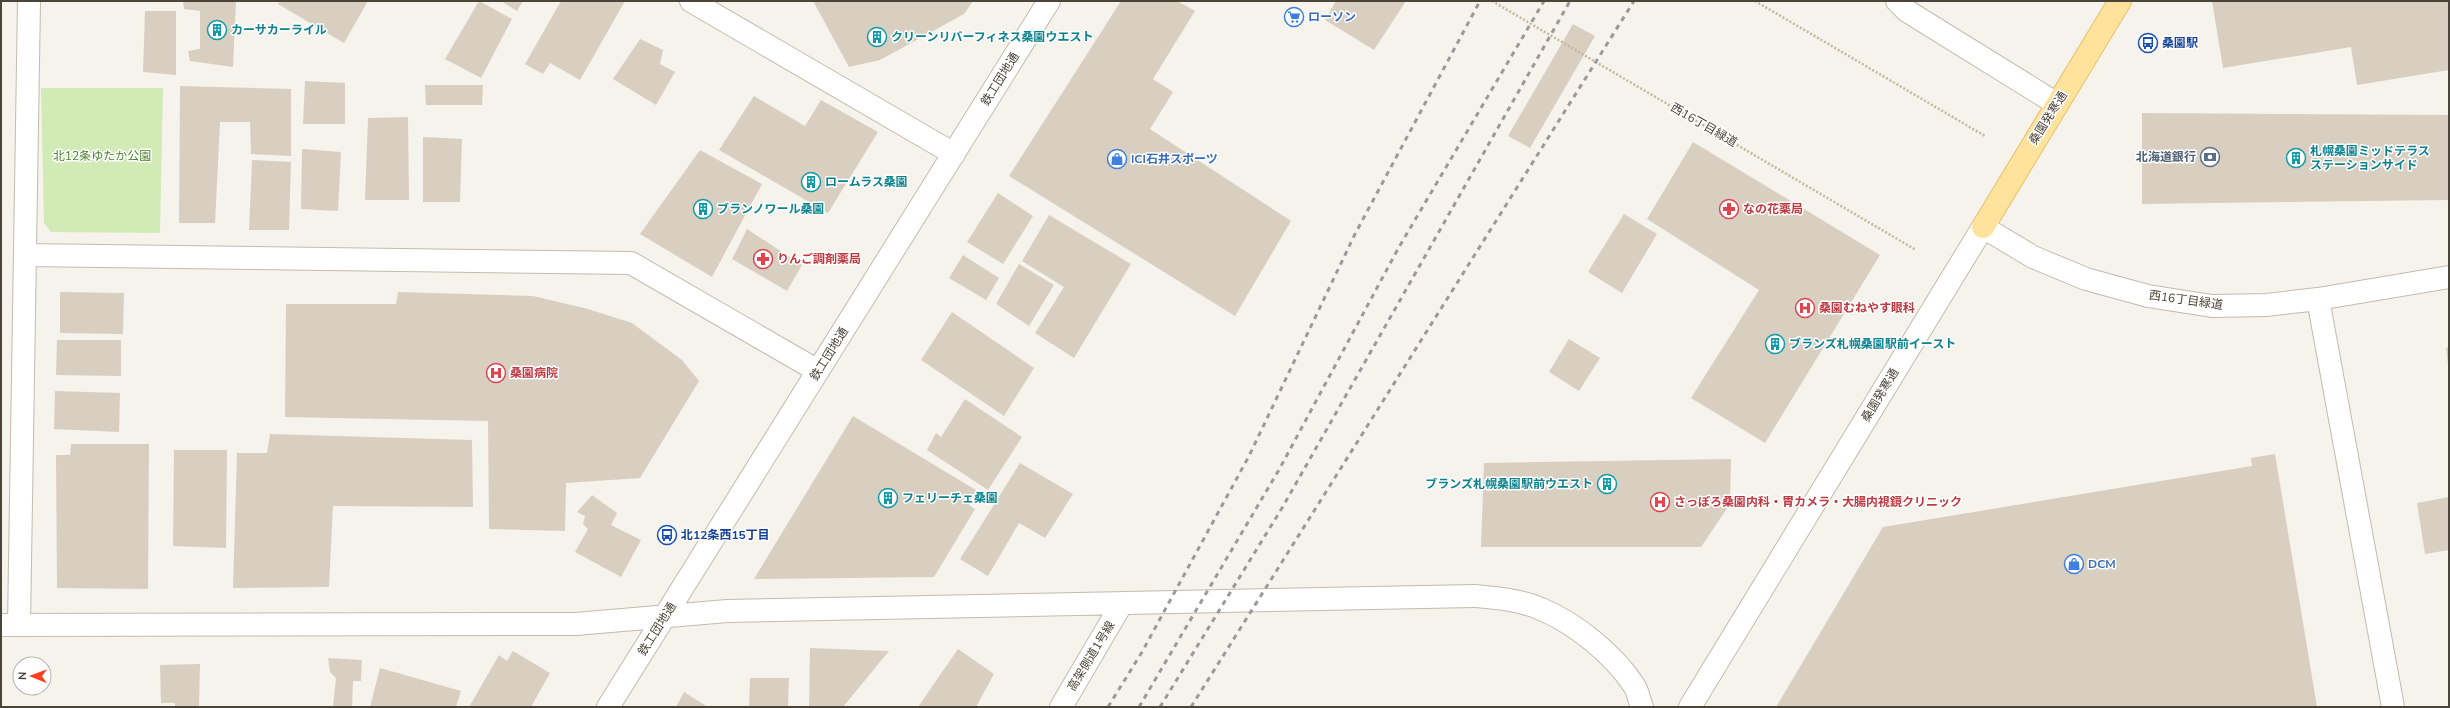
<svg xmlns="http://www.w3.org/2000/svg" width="2450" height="708" font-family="'Nunito Sans','Noto Sans JP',sans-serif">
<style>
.green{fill:#d2eab5}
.building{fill:#d8cfc1}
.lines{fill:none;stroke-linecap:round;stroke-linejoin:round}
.minor-casing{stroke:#c2bbae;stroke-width:24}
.major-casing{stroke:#e6c16a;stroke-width:24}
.path{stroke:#c4b79f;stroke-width:2.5;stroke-dasharray:2 2;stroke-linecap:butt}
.minor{stroke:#fff;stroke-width:22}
.major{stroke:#ffe39c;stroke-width:22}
.rail{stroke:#9a9a9a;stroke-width:3;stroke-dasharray:5 5;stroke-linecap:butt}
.labels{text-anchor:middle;stroke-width:3;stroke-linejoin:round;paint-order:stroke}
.shop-label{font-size:12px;font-weight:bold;fill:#366cbe;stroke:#fff;text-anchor:start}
.culture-label{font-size:12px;font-weight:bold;fill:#0d838f;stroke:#fff;text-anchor:start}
.transit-label{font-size:12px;font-weight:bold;fill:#164399;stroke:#fff;text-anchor:start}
.street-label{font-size:12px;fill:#4b4439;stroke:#fff}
.park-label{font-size:12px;fill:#4a7f2a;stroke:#fff}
.service-label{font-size:12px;font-weight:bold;fill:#4e5e75;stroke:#fff;text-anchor:end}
.health-label{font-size:12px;font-weight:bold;fill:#be3a42;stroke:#fff;text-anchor:start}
</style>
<rect width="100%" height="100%" fill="#f6f3ec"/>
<path class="green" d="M 41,88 L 163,88 L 160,233 L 51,232 L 44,223 Z"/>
<path class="building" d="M 183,1 L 236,1 L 233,67 L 190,61 L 188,51 L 200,49 L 200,11 L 184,9 Z
M 280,1 L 368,1 L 344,43 L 278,4 Z
M 479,1 L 512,19 L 481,78 L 445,59 Z
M 501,1 L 523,1 L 517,11 Z
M 561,1 L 625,1 L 580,80 L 550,63 L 543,74 L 525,64 Z
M 813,1 L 973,1 L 964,14 L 880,60 L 849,67 Z
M 1121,1 L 1177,1 L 1195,11 L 1153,79 L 1173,92 L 1150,129 L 1291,221 L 1235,316 L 1009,176 Z
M 1336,1 L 1406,1 L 1374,50 L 1325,20 Z
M 2212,1 L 2449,1 L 2449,70 L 2357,85 L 2351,47 L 2223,68 Z
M 145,11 L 176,11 L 176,75 L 143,72 Z
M 1573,24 L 1595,36 L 1530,148 L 1508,136 Z
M 640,39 L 663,50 L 660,64 L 675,72 L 656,105 L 613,79 Z
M 305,81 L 345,83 L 345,124 L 303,124 Z
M 425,85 L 483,85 L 482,105 L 426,105 Z
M 180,86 L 291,89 L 291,156 L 251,154 L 250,122 L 220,122 L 215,223 L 179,223 Z
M 754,96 L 805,126 L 821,100 L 878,132 L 828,213 L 719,150 Z
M 2142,113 L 2449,115 L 2449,200 L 2142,204 Z
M 408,117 L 409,200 L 365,200 L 368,118 Z
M 423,137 L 462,139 L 460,202 L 423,202 Z
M 1693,142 L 1880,255 L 1765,443 L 1691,398 L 1759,290 L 1647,219 Z
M 302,149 L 341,152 L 338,211 L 301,209 Z
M 700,150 L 762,184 L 712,277 L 640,234 Z
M 252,160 L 291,162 L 289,230 L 249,230 Z
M 998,193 L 1033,216 L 1003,264 L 967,242 Z
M 1624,214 L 1657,234 L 1622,293 L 1588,272 Z
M 1049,215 L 1131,264 L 1074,358 L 1035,333 L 1064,287 L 1022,261 Z
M 747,229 L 802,265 L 787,291 L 732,259 Z
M 963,255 L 999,278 L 986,300 L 949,278 Z
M 1019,264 L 1054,285 L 1029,326 L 996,304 Z
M 60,292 L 124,293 L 123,334 L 60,333 Z
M 398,292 L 533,296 L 588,309 L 632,323 L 682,360 L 699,381 L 640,478 L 566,483 L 565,531 L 489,529 L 488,421 L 285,417 L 286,304 L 396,304 Z
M 952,312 L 1034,368 L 1004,416 L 921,360 Z
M 1569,339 L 1600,358 L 1579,391 L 1549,372 Z
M 57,340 L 121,340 L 121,376 L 56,375 Z
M 2449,347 L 2449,364 L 2448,364 L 2446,348 Z
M 55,391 L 120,393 L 119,432 L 54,429 Z
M 965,399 L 1022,437 L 988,490 L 927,450 L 936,433 L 941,437 Z
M 853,416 L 976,490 L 969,505 L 975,509 L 934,577 L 754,579 Z
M 270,434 L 472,440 L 473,507 L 333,506 L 329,587 L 233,588 L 237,453 L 267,453 Z
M 71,444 L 149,444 L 148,589 L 57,588 L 56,455 L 70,455 Z
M 174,450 L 227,450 L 226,548 L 173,546 Z
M 2275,454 L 2317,707 L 1776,707 L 1883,527 L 2252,466 L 2251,458 Z
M 1731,459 L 1730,504 L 1701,547 L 1481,547 L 1484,463 Z
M 1020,463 L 1073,494 L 1045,538 L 1019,523 L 988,576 L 960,559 Z
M 592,495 L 617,513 L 611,525 L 641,540 L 621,577 L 575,552 L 588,529 L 583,524 L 585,516 L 577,512 Z
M 2449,497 L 2449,550 L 2425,554 L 2417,503 Z
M 810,648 L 889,651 L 843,707 L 809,707 Z
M 958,649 L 994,674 L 976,707 L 918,707 Z
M 513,651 L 550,673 L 531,707 L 469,707 L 499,655 L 507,661 Z
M 328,658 L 362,660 L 361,681 L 353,681 L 352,707 L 333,707 L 336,678 L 330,672 Z
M 200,664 L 199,707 L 175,707 L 175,703 L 161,703 L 160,665 Z
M 380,668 L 461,691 L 456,707 L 370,707 Z
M 750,678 L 789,678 L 788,707 L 749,707 Z
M 684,692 L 708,707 L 676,707 Z"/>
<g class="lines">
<g class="minor-casing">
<path id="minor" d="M 691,1 L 954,154
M 1897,1 L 1907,11 L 2057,104
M 25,255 L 631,263 L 818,371
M 2318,299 L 2393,707
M 1,625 L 576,624 L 727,611 L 1475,596 C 1497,598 1521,600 1541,609 C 1575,623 1613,654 1633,684 C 1638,690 1639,700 1642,707
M 19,625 L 29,1
M 608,707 L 1049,1
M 1061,707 L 1121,605
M 1690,707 L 1983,227 L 2033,257 L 2086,279 L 2148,296 L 2212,306 L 2266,305 L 2318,299 L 2449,277"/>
</g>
<g class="major-casing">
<path id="major" d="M 1983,227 L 2120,1"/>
</g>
<path class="path" d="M 1492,1 L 1916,250
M 1755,1 L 1985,136"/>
<use href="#minor" class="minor"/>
<use href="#major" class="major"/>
<path class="rail" d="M 1108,707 L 1142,652 L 1249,456 L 1355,234 L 1480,1
M 1139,707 L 1280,468 L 1399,247 L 1544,1
M 1160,707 L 1282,508 L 1570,1
M 1191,707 L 1634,1"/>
</g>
<defs>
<g id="supermarket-ring" transform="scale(1)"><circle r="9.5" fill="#fff" stroke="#3f7fe0" stroke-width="1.5"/><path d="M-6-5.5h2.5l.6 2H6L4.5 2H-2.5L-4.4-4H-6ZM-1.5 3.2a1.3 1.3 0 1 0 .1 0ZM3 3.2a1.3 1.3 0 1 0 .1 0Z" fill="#3f7fe0"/></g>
<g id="building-ring" transform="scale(1)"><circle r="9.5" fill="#fff" stroke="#0f9aa8" stroke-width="1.5"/><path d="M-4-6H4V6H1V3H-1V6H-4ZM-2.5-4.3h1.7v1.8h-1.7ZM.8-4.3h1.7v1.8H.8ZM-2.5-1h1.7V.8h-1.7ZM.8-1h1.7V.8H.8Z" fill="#0f9aa8"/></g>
<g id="bus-ring" transform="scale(1)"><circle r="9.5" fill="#fff" stroke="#1a4fb4" stroke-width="1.5"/><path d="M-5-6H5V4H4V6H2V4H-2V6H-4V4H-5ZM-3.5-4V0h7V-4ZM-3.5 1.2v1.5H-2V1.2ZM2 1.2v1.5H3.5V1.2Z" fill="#1a4fb4"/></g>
<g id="bank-ring" transform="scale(1)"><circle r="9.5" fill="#fff" stroke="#5c6f8a" stroke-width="1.5"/><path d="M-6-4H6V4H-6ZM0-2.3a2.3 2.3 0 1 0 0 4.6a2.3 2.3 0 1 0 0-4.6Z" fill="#5c6f8a"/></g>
<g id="shop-ring" transform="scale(1)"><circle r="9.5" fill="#fff" stroke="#3f7fe0" stroke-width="1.5"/><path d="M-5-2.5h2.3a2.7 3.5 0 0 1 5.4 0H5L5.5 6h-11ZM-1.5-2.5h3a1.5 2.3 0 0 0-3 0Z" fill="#3f7fe0"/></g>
<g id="pharmacy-ring" transform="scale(1)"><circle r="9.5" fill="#fff" stroke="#e0444e" stroke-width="1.5"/><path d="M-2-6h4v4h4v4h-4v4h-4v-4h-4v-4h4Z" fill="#e0444e"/></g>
<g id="hospital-ring" transform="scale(1)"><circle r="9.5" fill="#fff" stroke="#e0444e" stroke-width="1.5"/><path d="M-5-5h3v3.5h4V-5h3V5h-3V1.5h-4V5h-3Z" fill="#e0444e"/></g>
</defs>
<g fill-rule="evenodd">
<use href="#supermarket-ring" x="1294" y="17"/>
<use href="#building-ring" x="217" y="30"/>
<use href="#building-ring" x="877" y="37"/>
<use href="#bus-ring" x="2148" y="43"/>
<use href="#bank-ring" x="2210" y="157"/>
<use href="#building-ring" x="2296" y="158"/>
<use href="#shop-ring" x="1117" y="159"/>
<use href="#building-ring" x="811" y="182"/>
<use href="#building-ring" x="703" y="209"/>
<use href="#pharmacy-ring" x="1729" y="209"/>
<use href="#pharmacy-ring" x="763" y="259"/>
<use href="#hospital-ring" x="1805" y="308"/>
<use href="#building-ring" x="1775" y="344"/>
<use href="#hospital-ring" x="496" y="373"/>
<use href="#building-ring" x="1607" y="484"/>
<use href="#building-ring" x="888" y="498"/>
<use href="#hospital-ring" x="1660" y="502"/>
<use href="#bus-ring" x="667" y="535"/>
<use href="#shop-ring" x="2074" y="564"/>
</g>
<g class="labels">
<g class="shop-label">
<text x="1308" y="21">ローソン</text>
<text x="1131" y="163">ICI石井スポーツ</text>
<text x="2088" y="568">DCM</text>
</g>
<g class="culture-label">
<text x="231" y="34">カーサカーライル</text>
<text x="891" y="41">クリーンリバーフィネス桑園ウエスト</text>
<text x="2310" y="155">札幌桑園ミッドテラス<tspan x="2310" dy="14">ステーションサイド</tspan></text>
<text x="825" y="186">ロームラス桑園</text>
<text x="717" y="213">ブランノワール桑園</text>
<text x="1789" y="348">ブランズ札幌桑園駅前イースト</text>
<text x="1593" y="488" text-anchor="end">ブランズ札幌桑園駅前ウエスト</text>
<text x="902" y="502">フェリーチェ桑園</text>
</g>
<g class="transit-label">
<text x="2162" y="47">桑園駅</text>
<text x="681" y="539">北12条西15丁目</text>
</g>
<g class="street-label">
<text transform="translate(1000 79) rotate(-58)" y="4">鉄工団地通</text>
<text transform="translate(2048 118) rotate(-58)" y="4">桑園発寒通</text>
<text transform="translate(1704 125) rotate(30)" y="4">西16丁目緑道</text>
<text transform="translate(2186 300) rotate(8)" y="4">西16丁目緑道</text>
<text transform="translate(829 354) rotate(-58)" y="4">鉄工団地通</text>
<text transform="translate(1880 395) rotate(-59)" y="4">桑園発寒通</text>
<text transform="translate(657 629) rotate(-58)" y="4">鉄工団地通</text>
<text transform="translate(1091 656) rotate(-59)" y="4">高架側道1号線</text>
</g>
<g class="park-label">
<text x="102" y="160">北12条ゆたか公園</text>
</g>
<g class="service-label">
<text x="2196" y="161">北海道銀行</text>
</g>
<g class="health-label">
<text x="1743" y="213">なの花薬局</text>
<text x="777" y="263">りんご調剤薬局</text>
<text x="1819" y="312">桑園むねやす眼科</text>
<text x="510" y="377">桑園病院</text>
<text x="1674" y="506">さっぽろ桑園内科・胃カメラ・大腸内視鏡クリニック</text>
</g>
</g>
<rect width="2450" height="708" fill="none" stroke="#4b4439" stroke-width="4"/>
<g transform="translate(32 676) rotate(271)"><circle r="19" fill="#ffffff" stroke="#b7b4b0"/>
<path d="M0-3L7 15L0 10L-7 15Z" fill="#fc3f1d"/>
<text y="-6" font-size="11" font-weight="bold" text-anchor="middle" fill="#4b4439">N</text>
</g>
</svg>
